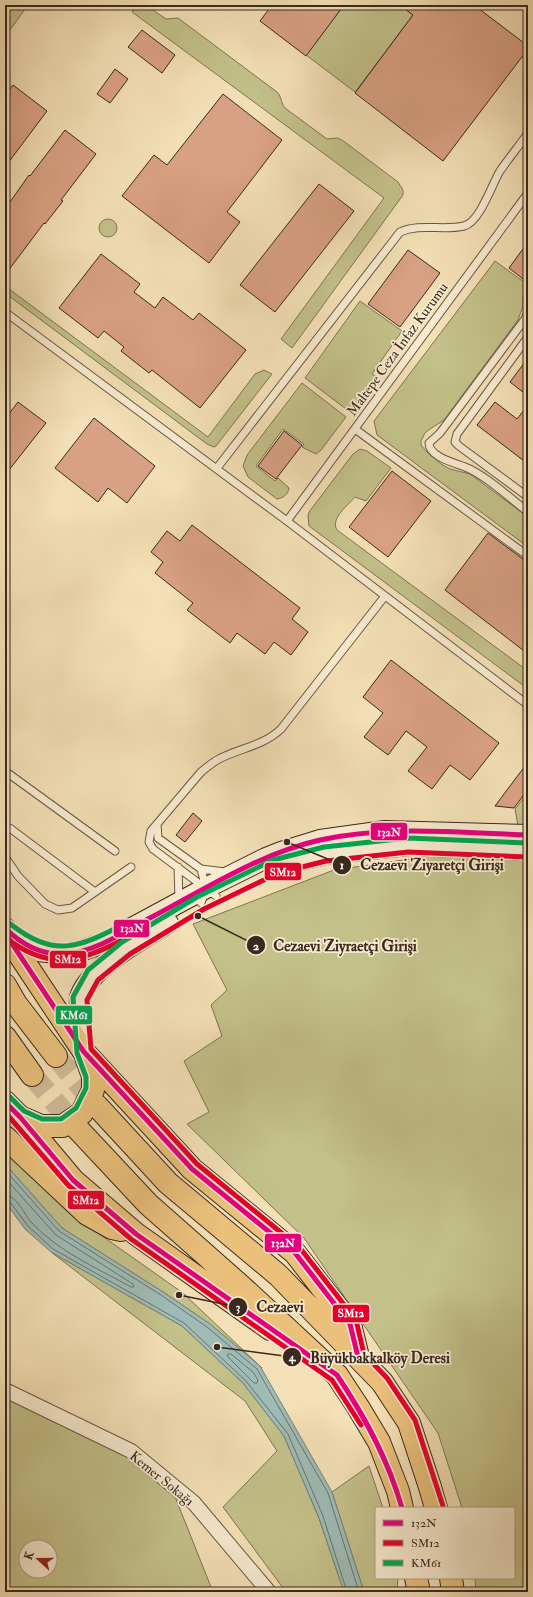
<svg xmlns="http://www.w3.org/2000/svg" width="533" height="1597" font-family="'IM FELL Double Pica',serif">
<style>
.green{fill:#c3c089;stroke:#7e7454;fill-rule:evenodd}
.water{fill:#9ebbb5;stroke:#768179}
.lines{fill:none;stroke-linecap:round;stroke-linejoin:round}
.shore{stroke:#6c726a;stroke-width:1}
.building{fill:#d9a183;stroke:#39291e}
.trunk-tunnel{stroke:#cfbb98;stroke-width:22;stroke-dasharray:22 11;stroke-linecap:butt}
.service-casing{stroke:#685744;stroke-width:9}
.minor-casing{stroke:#685744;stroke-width:16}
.secondary-casing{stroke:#39291e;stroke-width:22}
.trunk-casing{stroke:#39291e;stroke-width:24}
.service{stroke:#f8ebd0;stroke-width:7}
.minor{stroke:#f8ebd0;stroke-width:14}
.secondary{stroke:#f8ebd0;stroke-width:20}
.trunk{stroke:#eac07b;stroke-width:22}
.bus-1-casing{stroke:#f8ebd0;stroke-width:8}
.bus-2-casing{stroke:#f8ebd0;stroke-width:8}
.bus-3-casing{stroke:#f8ebd0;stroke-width:8}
.bus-1{stroke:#e5007d;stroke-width:5}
.bus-2{stroke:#e4002b;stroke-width:5}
.bus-3{stroke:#00a651;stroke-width:5}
.labels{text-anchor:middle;stroke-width:3.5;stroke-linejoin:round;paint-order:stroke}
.street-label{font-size:14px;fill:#39291e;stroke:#f8ebd0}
.leader{fill:none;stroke:#39291e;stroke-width:1.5}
.callout-dot{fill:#39291e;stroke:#f8ebd0;stroke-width:1.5}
.mark-label{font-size:12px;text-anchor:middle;font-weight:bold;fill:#fff}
.callout-label{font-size:15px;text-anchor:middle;font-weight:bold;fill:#39291e;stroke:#f8ebd0;stroke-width:3.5;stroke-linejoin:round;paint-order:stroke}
.line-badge{stroke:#f8ebd0;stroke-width:1.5}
.badge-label{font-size:11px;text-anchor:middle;font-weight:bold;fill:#fff}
</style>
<rect width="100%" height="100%" fill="#f4e0b6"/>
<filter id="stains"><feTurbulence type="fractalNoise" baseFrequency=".005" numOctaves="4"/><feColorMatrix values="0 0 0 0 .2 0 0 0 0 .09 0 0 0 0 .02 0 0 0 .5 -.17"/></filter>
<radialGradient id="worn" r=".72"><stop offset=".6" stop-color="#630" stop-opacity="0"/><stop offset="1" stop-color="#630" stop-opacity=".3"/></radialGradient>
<path class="green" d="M 5,5 L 28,5 L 5,37 Z
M 137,5 L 146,5 L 166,19 L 178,18 L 277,92 C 282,97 281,104 285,108 L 327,139 L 337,138 L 342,140 L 398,182 L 403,190 L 403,195 L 292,348 L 281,339 L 384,198 L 132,12 Z
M 344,5 L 400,5 L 413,15 L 355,92 L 306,55 Z
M99 228a9 9 0 1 1 18 0a9 9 0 1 1-18 0Z
M 495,261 L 528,285 L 528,291 L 523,297 L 523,306 L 518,320 L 444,420 L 430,429 L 425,433 L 421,441 L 421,445 L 426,451 L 441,464 L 450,469 L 470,474 L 528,517 L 528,547 L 377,435 L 374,421 Z
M 5,286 L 208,437 L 255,374 L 264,370 L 272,374 L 216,446 L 214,447 L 207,444 L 5,293 Z
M 360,301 L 402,331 L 372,374 L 375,376 L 350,412 L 305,378 Z
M 302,383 L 346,417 L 321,450 L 316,454 L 302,447 L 304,444 L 283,429 L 256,466 L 275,481 L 278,478 L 289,488 C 288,495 283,498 277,499 L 248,477 L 243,466 L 247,455 Z
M 360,449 L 367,451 L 391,468 L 366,501 L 355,497 C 348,505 330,519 337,530 L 528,671 L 528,689 L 309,526 L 308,516 L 309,512 L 353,454 Z
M 528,792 L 528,826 L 518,826 L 515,809 Z
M 438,855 L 528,860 L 528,1592 L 476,1592 L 475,1578 L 514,1578 L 514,1508 L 462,1508 L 438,1433 L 304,1238 L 187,1124 L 209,1112 L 184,1061 L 222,1036 L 211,1005 L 227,990 L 193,924 L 334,870 Z
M 12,1152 L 78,1219 L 183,1293 L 262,1368 L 210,1324 L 163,1292 L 62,1228 L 5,1164 L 5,1161 Z
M 51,1252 L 182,1326 L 243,1383 L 284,1436 L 319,1518 L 344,1592 L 286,1592 L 223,1507 L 277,1451 L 245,1401 Z
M 5,1388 L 108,1438 L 172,1489 L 213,1592 L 5,1592 ZM 26,1547 L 50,1547 L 50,1571 L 26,1571 Z
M 369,1466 L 383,1508 L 376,1508 L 376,1578 L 398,1578 L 397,1592 L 364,1592 L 332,1492 Z"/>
<path class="water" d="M 5,1164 L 62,1228 L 163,1292 L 210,1324 L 260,1366 L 332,1492 L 364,1592 L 344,1592 L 319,1518 L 284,1436 L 243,1383 L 182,1326 L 51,1252 L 25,1229 L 5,1202 Z"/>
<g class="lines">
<path class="shore" d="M 5,1170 L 59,1231 L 161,1295 L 207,1327 L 257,1369 L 328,1493 L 359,1592
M 5,1178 L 56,1235 L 133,1284 L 134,1287 L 131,1287 C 97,1268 59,1252 32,1223 C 24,1215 18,1196 5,1195
M 5,1200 L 10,1202 L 28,1226 L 53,1249 L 184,1323 L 246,1381 L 288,1434 L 323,1516 L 347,1592
M 228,1354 L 231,1354 L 253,1372 L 258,1380 L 257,1383 L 254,1383 L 228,1357 Z"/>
</g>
<path class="building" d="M 272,5 L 300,5 L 307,10 L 311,5 L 344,5 L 306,56 L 260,21 Z
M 400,5 L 474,5 L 528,46 L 528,49 L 443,161 L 355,93 L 413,15 Z
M 142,30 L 175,55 L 162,73 L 128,47 Z
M 115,69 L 128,79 L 110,103 L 97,94 Z
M 13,85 L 47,111 L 5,167 L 5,96 Z
M 223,94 L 282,140 L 227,212 L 240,222 L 209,263 L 122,196 L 154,155 L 167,165 Z
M 65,130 L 96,154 L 61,200 L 63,201 L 45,224 L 44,223 L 5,275 L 5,209 L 29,175 L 30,176 Z
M 319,184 L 354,211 L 275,312 L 240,285 Z
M 528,242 L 528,283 L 509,268 Z
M 408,250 L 440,273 L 400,327 L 368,304 Z
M 101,254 L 140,284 L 134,292 L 155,308 L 163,297 L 193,320 L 199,313 L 246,350 L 200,408 L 152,370 L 149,373 L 121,351 L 124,347 L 104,331 L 98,338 L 59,308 Z
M 528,358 L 528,396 L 510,382 Z
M 18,402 L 46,423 L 5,475 L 5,419 Z
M 495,402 L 517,419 L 528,405 L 528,464 L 477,425 Z
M 94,418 L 155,466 L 127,503 L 108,488 L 98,502 L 55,468 Z
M 284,431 L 302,445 L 276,479 L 258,466 Z
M 392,471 L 431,501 L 388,557 L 349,527 Z
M 192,525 L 300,608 L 292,619 L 308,632 L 291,655 L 274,642 L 265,654 L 237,633 L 230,643 L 187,610 L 193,603 L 155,573 L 163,562 L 151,552 L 167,531 L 180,541 Z
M 488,533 L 528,563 L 528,654 L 445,590 Z
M 391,660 L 499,743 L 470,780 L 450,765 L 432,789 L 408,771 L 427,747 L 406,731 L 388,755 L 364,737 L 383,713 L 363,697 Z
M 528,762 L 528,789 L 514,808 L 495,806 Z
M 193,813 L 202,821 L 185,842 L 176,835 Z"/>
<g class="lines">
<path class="trunk-tunnel" d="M 56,1056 L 97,1106
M 32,1075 L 75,1126"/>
<g class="service-casing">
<path id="service" d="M 5,312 L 287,521 L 528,705
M 528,312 L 525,319 L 440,433 L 429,443 C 429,457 455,463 465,467 C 484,474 511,499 528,512
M 528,337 L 457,434 L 455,442 L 459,446 L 528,497
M 355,429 L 528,556
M 217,468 L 400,232 C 420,223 443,231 464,226 C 480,222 492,184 500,171 C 509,158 519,146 528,133
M 287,521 L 528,193
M 5,771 L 115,851
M 157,824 L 158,838 L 201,869 L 206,888 L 201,903
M 5,826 L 11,829 L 95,892
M 5,857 L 18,876 L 45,904 L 58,910 L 72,908 L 131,867
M 178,867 L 179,901
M 201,869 L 225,872
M 216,896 L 153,849 L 149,842 L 151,831 L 201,772 C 207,767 213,762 219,759 C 240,748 263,746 281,729 L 385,596"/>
</g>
<g class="minor-casing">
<path id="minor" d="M 5,1390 L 131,1451 L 194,1503 L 269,1592"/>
</g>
<g class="secondary-casing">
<path id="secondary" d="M 276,866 L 325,854 L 408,845 L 528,850
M 5,928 L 15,938 L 39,951 L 64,954 L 81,951 L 106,942 L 206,888 L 266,858 L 281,852 L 320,840 L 385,831 L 528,835
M 84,1052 C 83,1042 78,1003 80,997 C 90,967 142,939 168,923"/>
</g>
<g class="trunk-casing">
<path id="trunk" d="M 5,933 L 84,1052 L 192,1169 L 295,1253 L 350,1324 L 358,1357
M 5,985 L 16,1004 L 56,1056
M 5,1037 L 32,1075
M 5,1102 L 20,1117 L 73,1180 L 136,1234 L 270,1329
M 97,1106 L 168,1183 L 278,1275 L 382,1382 L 409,1423 L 430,1487 L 436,1508
M 20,1117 L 41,1126 L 63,1126 L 82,1113 L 93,1090 L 93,1076 L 86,1057
M 75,1126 L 148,1204 L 242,1287 L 337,1375 L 358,1407 L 379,1442 L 398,1491 L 402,1508
M 5,1137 L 87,1214 L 112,1228 L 121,1230
M 416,1578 L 419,1592
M 451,1578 L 453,1592"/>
</g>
<use href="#service" class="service"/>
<use href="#minor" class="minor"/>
<use href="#secondary" class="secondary"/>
<use href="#trunk" class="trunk"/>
<g class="bus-1-casing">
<path id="bus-1" d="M 5,928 C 21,944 41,955 64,954 C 93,953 125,932 150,918 C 203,890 261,853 320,840 C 387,825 460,833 528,835
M 5,933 L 84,1052 L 192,1169 L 295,1253 L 350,1324 L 358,1357
M 5,1102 L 20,1117 L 73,1180 L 136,1234 L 337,1375 C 365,1417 388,1459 402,1508"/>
</g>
<g class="bus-2-casing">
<path id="bus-2" d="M 5,937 C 51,974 85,960 132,935
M 5,1112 L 68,1185 L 131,1239 L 332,1380 L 361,1425
M 443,1506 L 415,1420 L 387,1378 L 364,1354 L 356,1320 L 300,1248 L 197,1164 L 91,1049 L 87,1000 L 98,980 L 130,954 L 204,909 L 278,873 L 326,861 L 408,852 L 528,857"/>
</g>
<g class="bus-3-casing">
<path id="bus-3" d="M 9,923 C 55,959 78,948 126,923
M 10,1097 L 24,1111 L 42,1119 L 61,1119 L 76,1108 L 86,1088 L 86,1077 L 77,1053 L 73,997 L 88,970 L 122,942 L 197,897 L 273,860 L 324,847 L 408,838 L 528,843"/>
</g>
<use href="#bus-1" class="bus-1"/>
<use href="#bus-2" class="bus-2"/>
<use href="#bus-3" class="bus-3"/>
</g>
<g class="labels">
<g class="street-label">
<text transform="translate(397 349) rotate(-54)" y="5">Maltepe Ceza İnfaz Kurumu</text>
<text transform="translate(162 1478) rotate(39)" y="5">Kemer Sokağı</text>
</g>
</g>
<path class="leader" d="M287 842L342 865M198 916L256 945M179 1295L238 1307M217 1347L292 1357"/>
<g class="callout-dot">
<circle cx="287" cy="842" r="4"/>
<circle cx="198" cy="916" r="4"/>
<circle cx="179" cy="1295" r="4"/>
<circle cx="217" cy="1347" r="4"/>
<circle cx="342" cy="865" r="10"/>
<circle cx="256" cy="945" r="10"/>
<circle cx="238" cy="1307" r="10"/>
<circle cx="292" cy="1357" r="10"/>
</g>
<g class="mark-label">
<text x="342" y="869">1</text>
<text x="256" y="950">2</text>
<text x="238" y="1311">3</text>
<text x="292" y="1361">4</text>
</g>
<g class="callout-label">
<text x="432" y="870">Cezaevi Ziyaretçi Girişi</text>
<text x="345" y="951">Cezaevi Ziyraetçi Girişi</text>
<text x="280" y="1312">Cezaevi</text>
<text x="380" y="1363">Büyükbakkalköy Deresi</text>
</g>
<g class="line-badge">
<rect x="370" y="822" width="38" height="19" rx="4" fill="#e5007d"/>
<rect x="264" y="862" width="38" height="19" rx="4" fill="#e4002b"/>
<rect x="113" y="919" width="37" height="19" rx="4" fill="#e5007d"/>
<rect x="49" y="950" width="38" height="19" rx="4" fill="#e4002b"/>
<rect x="55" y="1005" width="38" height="20" rx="4" fill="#00a651"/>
<rect x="67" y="1190" width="38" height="20" rx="4" fill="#e4002b"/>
<rect x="264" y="1233" width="38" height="20" rx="4" fill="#e5007d"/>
<rect x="332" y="1304" width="38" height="19" rx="4" fill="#e4002b"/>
</g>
<g class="badge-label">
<text x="389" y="836">132N</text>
<text x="283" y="876">SM12</text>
<text x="132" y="932">132N</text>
<text x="68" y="963">SM12</text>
<text x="74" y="1019">KM61</text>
<text x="86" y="1204">SM12</text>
<text x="283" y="1247">132N</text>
<text x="351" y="1317">SM12</text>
</g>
<rect width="533" height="1597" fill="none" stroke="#f4e0b6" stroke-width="20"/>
<rect x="6" y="6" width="521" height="1585" fill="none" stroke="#39291e" stroke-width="2"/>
<rect x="10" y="10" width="513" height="1577" fill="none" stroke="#39291e"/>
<rect x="375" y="1507" width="140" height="72" fill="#f8ebd0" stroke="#ac9d89"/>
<rect x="383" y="1520" width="20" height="6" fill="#e5007d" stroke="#ac9d89"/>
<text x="411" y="1527" font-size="12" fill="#39291e">132N</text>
<rect x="383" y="1540" width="20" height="6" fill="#e4002b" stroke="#ac9d89"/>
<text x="411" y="1547" font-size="12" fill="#39291e">SM12</text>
<rect x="383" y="1560" width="20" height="6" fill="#00a651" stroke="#ac9d89"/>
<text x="411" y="1567" font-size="12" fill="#39291e">KM61</text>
<g transform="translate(38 1559) rotate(291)"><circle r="19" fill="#f8ebd0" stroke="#ac9d89"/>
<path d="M0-3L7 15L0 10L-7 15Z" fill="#8f2418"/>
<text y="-6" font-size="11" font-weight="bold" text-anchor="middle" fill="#39291e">K</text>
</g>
<rect width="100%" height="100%" filter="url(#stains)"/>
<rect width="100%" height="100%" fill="url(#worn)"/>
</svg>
